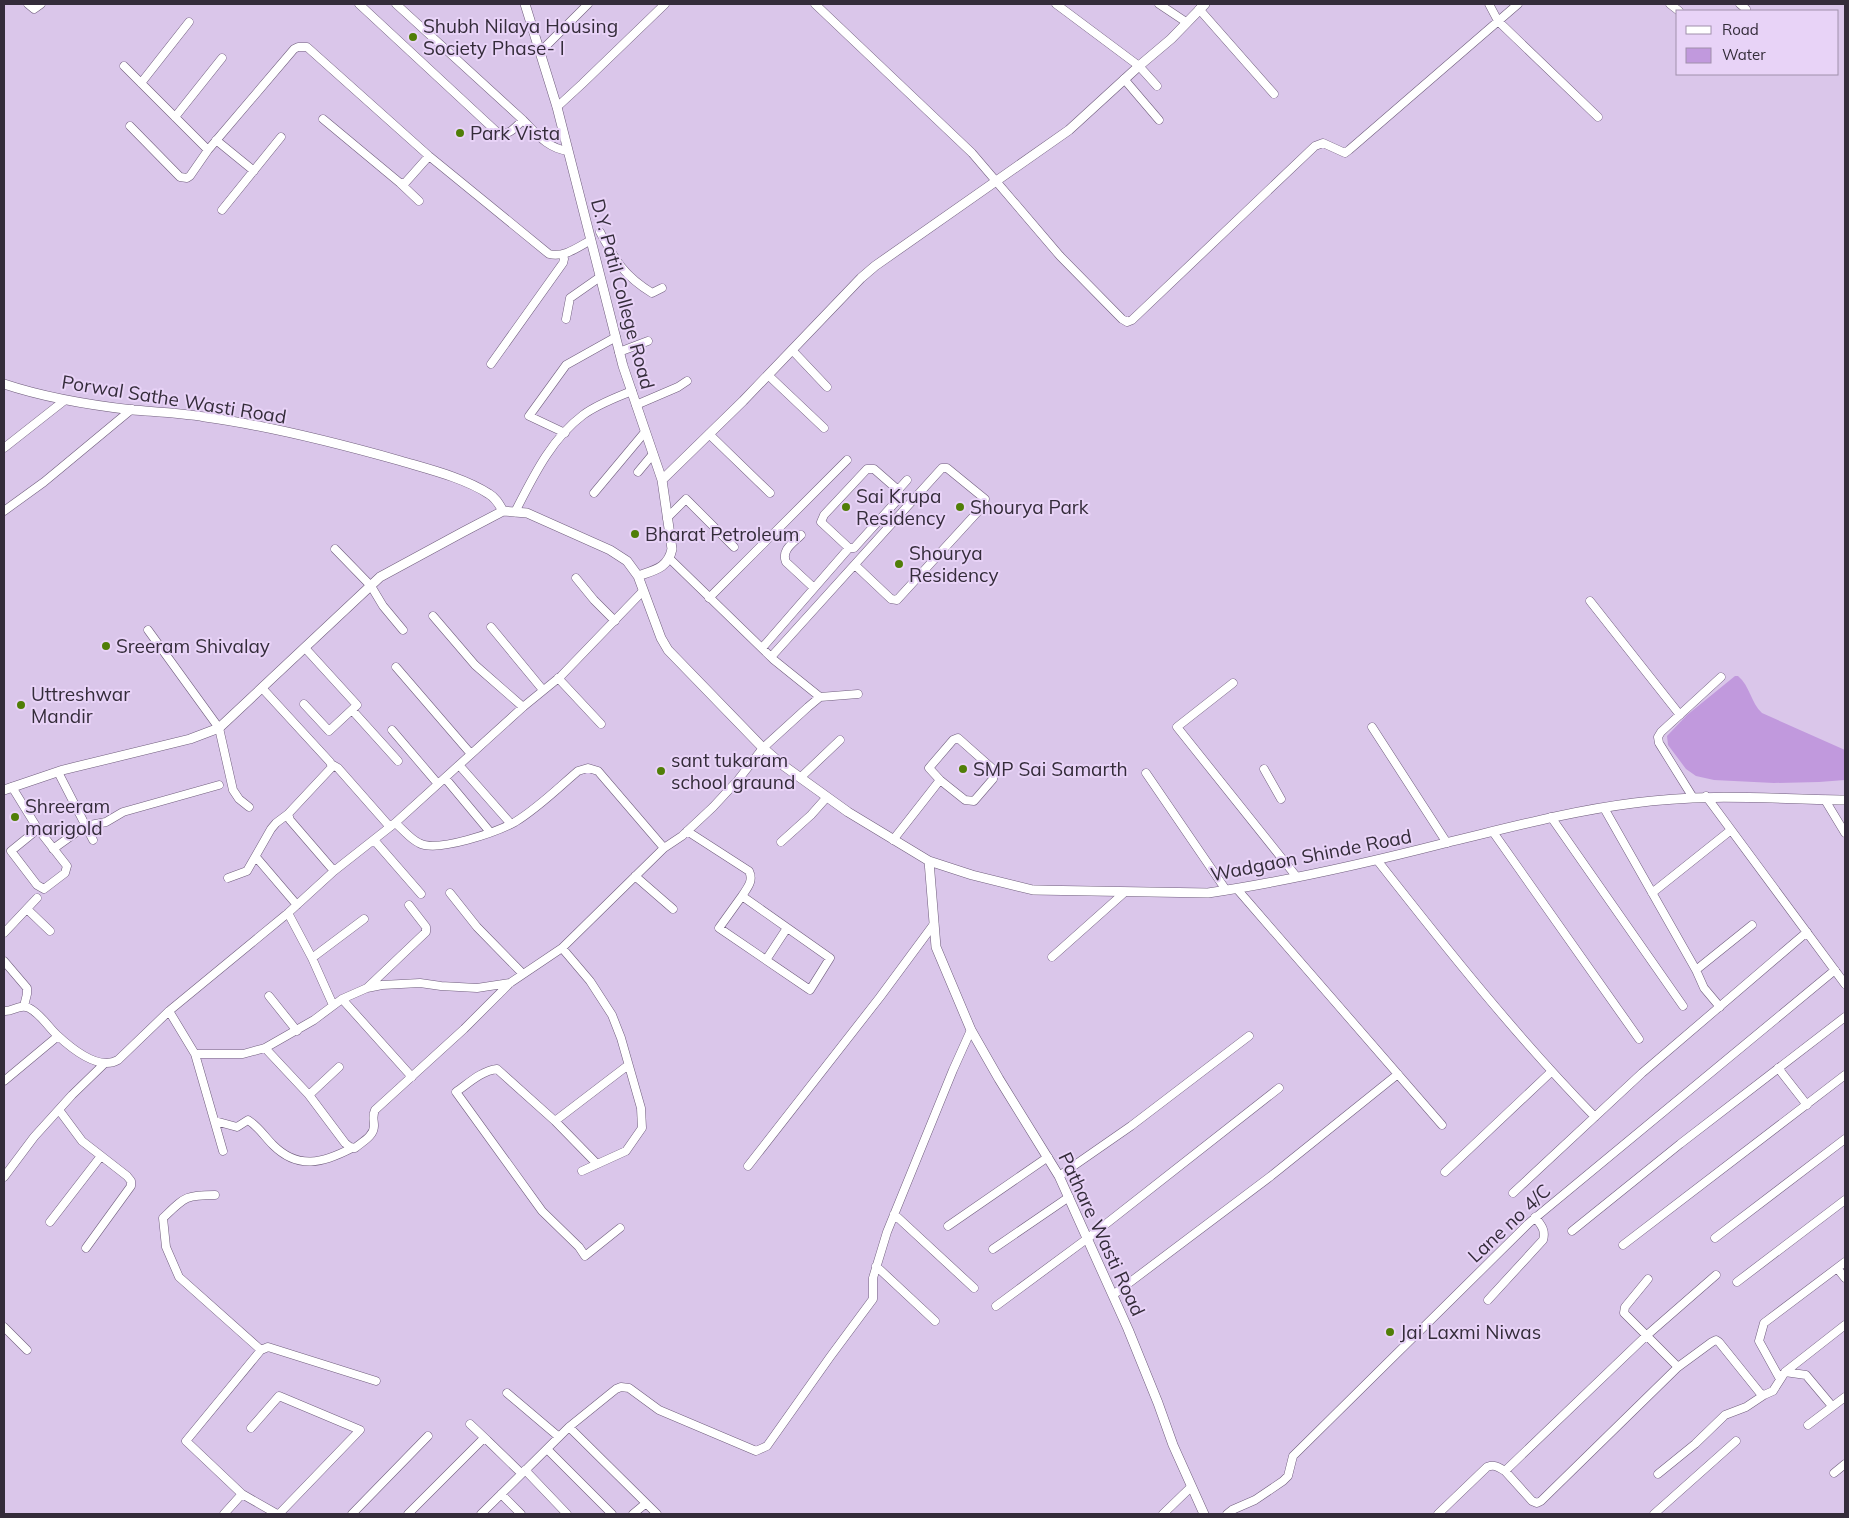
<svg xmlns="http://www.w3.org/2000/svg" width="1849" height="1518" font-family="Mulish,sans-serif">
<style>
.water{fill:#c199dd}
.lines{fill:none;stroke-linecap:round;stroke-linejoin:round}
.minor-casing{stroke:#705e7d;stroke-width:9}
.tertiary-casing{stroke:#705e7d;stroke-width:10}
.minor{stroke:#fff;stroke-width:8}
.tertiary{stroke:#fff;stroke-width:9}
.poi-dot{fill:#507e07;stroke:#e8d3f7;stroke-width:2}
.labels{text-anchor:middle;stroke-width:4;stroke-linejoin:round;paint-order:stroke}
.poi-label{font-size:19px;fill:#342c3a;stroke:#e8d3f7;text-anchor:start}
.street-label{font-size:19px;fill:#342c3a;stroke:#e8d3f7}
</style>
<rect width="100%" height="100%" fill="#dac6ea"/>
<path class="water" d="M 1735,676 L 1738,676 C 1750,686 1751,703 1762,713 L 1845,750 L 1845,780 L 1819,782 L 1774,783 L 1714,780 L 1696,776 L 1686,769 L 1668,745 L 1667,736 L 1687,715 Z"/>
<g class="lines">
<g class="minor-casing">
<path id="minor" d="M 28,4 L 34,9 L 41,4
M 359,4 L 498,133 C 510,136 515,127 523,120 C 537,134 547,148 568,151
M 396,4 L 523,120
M 815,4 L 972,153 L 1060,256 L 1122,319 L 1127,322 L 1132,320 L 1315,146 L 1323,143 L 1345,153 L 1349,150 L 1518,4
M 1056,4 L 1139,66 L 1157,86
M 1159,4 L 1186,22
M 1489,4 L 1498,21 L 1598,117
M 1670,4 L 1679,11
M 1740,4 L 1746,9
M 1199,9 L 1274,94
M 540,52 L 588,4
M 124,66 L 208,150
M 1124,79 L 1159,120
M 141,83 L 189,22
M 557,107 L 582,84 L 665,4
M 175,117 L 222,58
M 323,119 L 400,183 L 405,183 L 429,156
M 130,126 L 180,177 L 187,178 L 190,176 L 208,150 L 294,49 L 298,47 L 307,47 L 429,156 L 549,254 C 564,258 578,247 591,240
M 216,140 L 254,171
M 400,183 L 419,201
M 222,210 L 281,137
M 600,232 C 616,261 623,275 652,293 L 662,288
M 566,319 L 570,298 L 600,277
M 792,350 L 827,387
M 619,352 L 648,341
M 491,364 L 563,263 L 564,259 L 563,254
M 768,375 L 824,428
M 636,405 L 678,387 L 687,381
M 565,433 L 529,416 L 566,365 L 616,337
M 709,434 L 770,493
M 4,448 L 65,400
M 638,472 L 653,454
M 898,490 L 901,496 L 854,548 L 849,548 L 821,522 L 824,515 L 867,469 L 874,469 L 898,490 L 907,480
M 594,493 L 645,432
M 4,511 L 44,482 L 132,409
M 515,512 C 533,477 551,439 583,415 C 598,404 615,398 632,391
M 667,518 L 686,499 L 734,547
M 801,535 C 793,543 781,550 786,562 L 814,588
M 335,549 L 371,586 L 383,606 L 403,630
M 670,559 L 774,660 L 820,697
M 576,578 L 594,600 L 615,621
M 709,598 L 847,460
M 1590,601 L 1680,715
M 433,616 L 475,665 L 523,707
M 491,627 L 543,690
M 148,630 L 219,728 L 233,790 L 239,799 L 249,807
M 762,648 L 849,548
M 771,657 L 942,468 L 947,468 L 985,499 L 983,506 L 897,600 L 891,599 L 855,565
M 396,667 L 471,754
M 558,678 L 601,724
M 1233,683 L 1177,727 L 1296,876
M 262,688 L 330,762 L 332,767 L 288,814 L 290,820 L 334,871
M 304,704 L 329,731 L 357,705 L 305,648
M 352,710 L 398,761
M 1372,727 L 1447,843
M 392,730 L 438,784
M 331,764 L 338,768 L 390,827
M 459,765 L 511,824
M 1264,769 L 1281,799
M 58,772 L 93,840
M 1146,773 L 1226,890
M 445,778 L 490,832
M 800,778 L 840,740
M 12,787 L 36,826 L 38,829 L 67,866 L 65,873 L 44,889 L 37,885 L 11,851 L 38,829
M 1692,796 L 1659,743 L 1658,737 L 1661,732 L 1721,677
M 1706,796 L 1845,984
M 1825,800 L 1845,833
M 1604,808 L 1696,970 L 1704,988 L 1720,1007
M 1551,817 L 1683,1006
M 395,823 C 403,829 410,839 419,843 C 437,853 497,832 515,822 C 538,808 558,788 578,771 L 588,768 L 598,771 L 664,848
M 687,831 L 749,871 C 754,881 747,888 742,896 L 830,958 L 810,990 L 719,928 L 742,896
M 1493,832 L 1639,1039
M 374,840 L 421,894
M 893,840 L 940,780 L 929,768 L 953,740 L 958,738 L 994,770 L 993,779 L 974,801 L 965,800 L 940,780
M 781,842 L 811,815 L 827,797
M 53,849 L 85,826 L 106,822 L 123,812 L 219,785
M 256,857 L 297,905
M 1377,860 C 1446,948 1516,1036 1595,1117
M 635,876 L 673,909
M 228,878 L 247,871 L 271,829 L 276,823 L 288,814
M 1237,889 L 1442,1125
M 450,893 L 477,927 L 523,974
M 1652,893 L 1731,830
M 27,909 L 50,931
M 288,913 L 312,958 L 333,1005
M 4,933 L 37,898
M 562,948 L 590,981 L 612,1015 L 621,1038 L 641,1108 L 642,1128 L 626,1151 L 582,1171
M 1052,957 L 1125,892
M 312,958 L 364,919
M 766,960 L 787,928
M 4,961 L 27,988 L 27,994 L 24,1006
M 1696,970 L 1752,925
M 368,987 L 426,932 L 426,927 L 409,905
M 269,996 L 297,1031
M 342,999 L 412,1077
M 4,1011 C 13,1012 20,1003 29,1008 C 41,1014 48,1027 57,1035 C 71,1048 99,1071 118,1060 L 169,1011 L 288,913 L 334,871 L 395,823 L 523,707 L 561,676 L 643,591
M 169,1011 L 195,1054 L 223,1151
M 265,1048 L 309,1095 L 345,1143 L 350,1147 L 355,1148 C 362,1142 374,1136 374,1126 C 374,1120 372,1116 375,1110 L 464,1029 L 510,983 L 562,948 L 664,848 L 682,836 L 713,807 L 738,780 L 763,748 L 808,707 L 820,697 L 858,694
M 195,1054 L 243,1054 L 265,1048 L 314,1020 L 342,999 L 367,988 L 382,985 L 420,983 L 441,986 L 477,988 L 510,983
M 1778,1068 L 1807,1105
M 4,1081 L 58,1036
M 309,1095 L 339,1067
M 59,1110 L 82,1141 L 127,1176 L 131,1181 L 131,1186 L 86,1248
M 215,1121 L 237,1127 L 248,1120 C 259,1127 264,1136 273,1145 C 298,1170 323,1163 352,1148
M 555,1121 L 627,1066
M 597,1164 L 555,1121 L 497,1069 C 481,1071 469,1083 456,1092 L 542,1211 L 579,1247 L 585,1256 L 620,1228
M 748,1166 L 880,997 L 934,924
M 1445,1172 L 1551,1072
M 1059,1176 L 1131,1126 L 1249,1036
M 4,1177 L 34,1137 L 72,1095 L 104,1064
M 1513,1193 L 1642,1073 L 1807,932
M 215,1195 C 185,1195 185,1197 163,1218 L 166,1247 L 179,1277 L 261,1350
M 894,1214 L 974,1288
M 50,1222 L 101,1156
M 948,1226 L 1048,1157
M 1572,1231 L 1680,1144 L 1845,1017
M 1715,1238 L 1845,1139
M 1623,1245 L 1845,1075
M 993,1249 L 1069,1197
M 876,1266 L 935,1321
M 1837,1268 L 1845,1278
M 1648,1279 L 1625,1307 L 1624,1313 L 1678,1367
M 1737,1282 L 1845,1200
M 1113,1295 L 1271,1176 L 1398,1074
M 1488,1300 L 1543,1240 C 1546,1230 1541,1225 1535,1217
M 996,1306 L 1088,1238 L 1279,1088
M 4,1327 L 27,1350
M 1785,1372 L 1806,1375 L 1832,1406
M 1780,1379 L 1759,1341 L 1764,1323 L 1845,1262
M 507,1393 L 559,1437
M 470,1424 L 487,1440
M 1808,1425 L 1845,1397
M 569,1427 L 657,1514
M 251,1428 L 279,1396 L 360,1430 L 279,1514
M 547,1449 L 612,1514
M 525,1470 L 567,1514
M 1505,1471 L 1532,1501 L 1537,1503 L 1541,1501 L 1678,1367 L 1712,1342 L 1716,1340 L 1719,1342 L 1760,1393 L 1764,1395 L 1773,1391 L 1785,1372 L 1845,1325
M 1834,1473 L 1845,1464
M 1658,1474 L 1695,1444 L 1725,1415 L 1746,1407 L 1764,1395
M 242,1494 L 277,1514
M 501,1494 L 521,1514
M 224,1514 L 242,1494 L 186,1441 L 261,1350 L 268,1347 L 376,1381
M 352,1514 L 428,1436
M 408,1514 L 483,1439 L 487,1440 L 521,1473
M 481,1514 L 569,1427 L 616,1389 L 621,1387 L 629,1388 L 659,1410 L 756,1451 L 767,1446 L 830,1357 L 873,1299 L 873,1278 L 887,1232 L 953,1070 L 971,1030
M 633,1514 L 645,1504
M 1163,1514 L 1191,1487
M 1227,1514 L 1232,1510 L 1255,1500 L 1283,1481 L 1288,1476 L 1293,1456 L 1529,1223 L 1835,970
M 1438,1514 L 1487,1467 C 1495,1464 1498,1467 1505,1471 L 1646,1336 L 1716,1275
M 1654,1514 L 1736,1441"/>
</g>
<g class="tertiary-casing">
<path id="tertiary" d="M 525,4 L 557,107 L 623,366 L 662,480 L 672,549 C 668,568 655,570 638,576
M 4,384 C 46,398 89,405 133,410 C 157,412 181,413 205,417 C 271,426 337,443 401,461 C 428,469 465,478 489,494 C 496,498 499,504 503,511
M 662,480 L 743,401 L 861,278 L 875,266 L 1069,130 L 1139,66 L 1171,39 L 1205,4
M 4,790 L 63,770 L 190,739 L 219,728 L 380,577 L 463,532 L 503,511 L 527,513 L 610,550 L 627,561 L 638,576 L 661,638 L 668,650 L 763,748 L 784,766 L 848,812 L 929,861 L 972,875 L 1033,890 L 1208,893 C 1288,881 1367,863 1445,843 C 1508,828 1570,811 1634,803 C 1705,793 1774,799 1845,800
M 929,861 L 936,947 L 971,1030 L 999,1079 L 1059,1176 L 1128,1329 L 1158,1403 L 1173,1445 L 1204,1514"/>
</g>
<use href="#minor" class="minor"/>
<use href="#tertiary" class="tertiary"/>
</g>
<g class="poi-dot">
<circle cx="413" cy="37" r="5"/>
<circle cx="460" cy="133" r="5"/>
<circle cx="846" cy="507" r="5"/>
<circle cx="960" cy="507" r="5"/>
<circle cx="635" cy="534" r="5"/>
<circle cx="899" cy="564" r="5"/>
<circle cx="106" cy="646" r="5"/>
<circle cx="21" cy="705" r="5"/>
<circle cx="963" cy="769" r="5"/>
<circle cx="661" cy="771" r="5"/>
<circle cx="15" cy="817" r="5"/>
<circle cx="1390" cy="1332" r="5"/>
</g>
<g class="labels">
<g class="poi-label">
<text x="423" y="33">Shubh Nilaya Housing<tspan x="423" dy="22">Society Phase- I</tspan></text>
<text x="470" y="140">Park Vista</text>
<text x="856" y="503">Sai Krupa<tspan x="856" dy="22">Residency</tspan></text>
<text x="970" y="514">Shourya Park</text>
<text x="645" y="541">Bharat Petroleum</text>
<text x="909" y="560">Shourya<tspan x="909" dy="22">Residency</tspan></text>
<text x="116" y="653">Sreeram Shivalay</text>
<text x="31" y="701">Uttreshwar<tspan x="31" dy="22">Mandir</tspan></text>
<text x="671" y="767">sant tukaram<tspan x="671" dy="22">school graund</tspan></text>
<text x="973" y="776">SMP Sai Samarth</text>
<text x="25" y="813">Shreeram<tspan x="25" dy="22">marigold</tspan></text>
<text x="1400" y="1339">Jai Laxmi Niwas</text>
</g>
<g class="street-label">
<text transform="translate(623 294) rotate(75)" y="7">D.Y. Patil College Road</text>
<text transform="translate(174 399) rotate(9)" y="7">Porwal Sathe Wasti Road</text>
<text transform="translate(1311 855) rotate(-11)" y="7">Wadgaon Shinde Road</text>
<text transform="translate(1509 1223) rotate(-43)" y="7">Lane no 4/C</text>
<text transform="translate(1102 1234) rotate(65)" y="7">Pathare Wasti Road</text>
</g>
</g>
<rect width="1849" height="1518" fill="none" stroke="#342c3a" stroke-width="10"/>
<rect x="1676" y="10" width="162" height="65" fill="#e8d3f7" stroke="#a090ab"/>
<rect x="1686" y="26" width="25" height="8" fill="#ffffff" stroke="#a090ab"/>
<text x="1722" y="35" font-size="15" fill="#342c3a">Road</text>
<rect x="1686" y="48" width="25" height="15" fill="#c199dd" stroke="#a090ab"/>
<text x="1722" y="60" font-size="15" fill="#342c3a">Water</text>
</svg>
